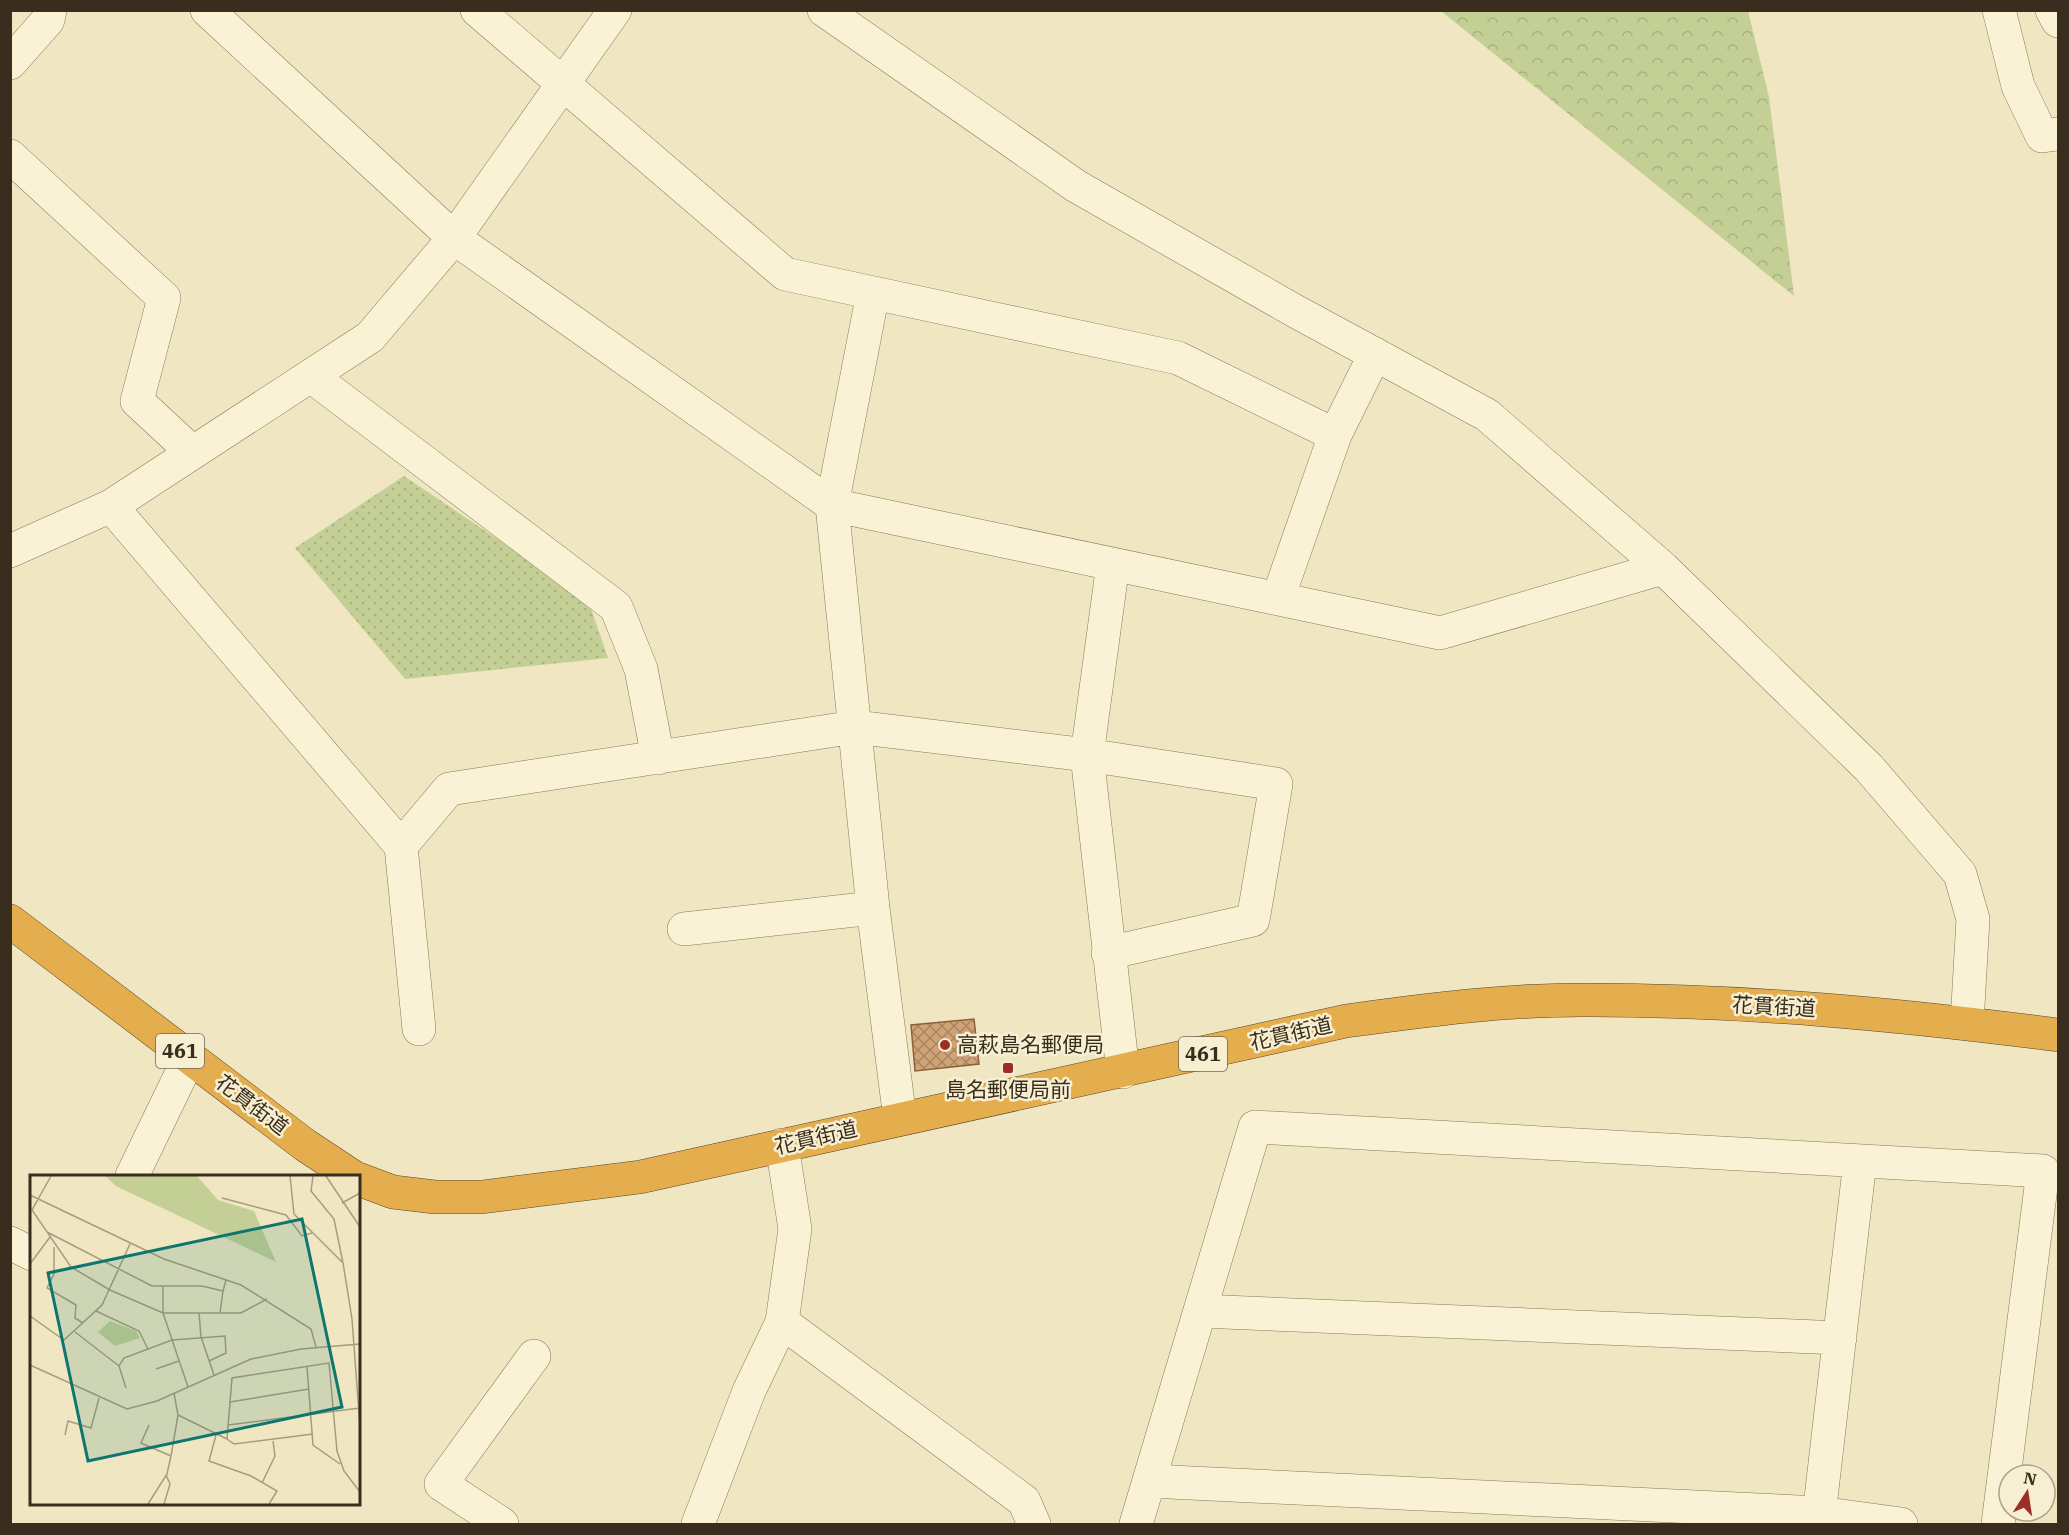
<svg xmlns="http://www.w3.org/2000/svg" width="2069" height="1535" font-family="'IBM Plex Serif','Noto Sans JP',serif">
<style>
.forest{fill:url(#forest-crowns)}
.park{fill:url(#park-dots)}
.building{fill:url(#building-cross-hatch);stroke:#8b623d;stroke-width:1.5}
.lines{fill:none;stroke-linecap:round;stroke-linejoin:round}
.minor-casing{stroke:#8b7758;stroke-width:34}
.highway-casing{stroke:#58452c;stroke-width:34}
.minor{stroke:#faf2d5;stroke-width:33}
.highway{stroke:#e4ae4e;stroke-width:33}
.poi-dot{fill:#9d2e25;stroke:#f7efd2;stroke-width:2}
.labels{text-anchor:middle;stroke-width:5;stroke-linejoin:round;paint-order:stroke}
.shield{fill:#f7efd2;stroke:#736753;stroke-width:1.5}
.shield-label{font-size:20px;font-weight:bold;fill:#3a2d1d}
.street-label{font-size:21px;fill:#3a2d1d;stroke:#f7efd2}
.poi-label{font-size:21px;fill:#3a2d1d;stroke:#f7efd2;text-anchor:start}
.inset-road{fill:none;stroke:#a79c80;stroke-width:1.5}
.view{fill:#0f766e;fill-opacity:0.15;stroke:#0f766e;stroke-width:3}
.inset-edge{fill:none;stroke:#3a2d1d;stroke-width:3}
</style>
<defs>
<pattern id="forest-crowns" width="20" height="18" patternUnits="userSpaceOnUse" patternTransform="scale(1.5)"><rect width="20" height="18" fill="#c3cf95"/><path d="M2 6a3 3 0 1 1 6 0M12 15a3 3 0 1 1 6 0" fill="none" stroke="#a8b280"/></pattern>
<pattern id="park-dots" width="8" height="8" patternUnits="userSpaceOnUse" patternTransform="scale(1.5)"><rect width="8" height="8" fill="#c3cf95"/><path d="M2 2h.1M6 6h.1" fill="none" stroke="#a8b280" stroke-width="1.8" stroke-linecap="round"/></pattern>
<pattern id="building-cross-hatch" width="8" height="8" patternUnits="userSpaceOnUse" patternTransform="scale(1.5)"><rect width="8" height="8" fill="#d0a376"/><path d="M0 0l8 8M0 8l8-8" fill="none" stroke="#aa8560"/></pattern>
</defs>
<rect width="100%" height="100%" fill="#f0e6c2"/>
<path class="forest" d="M 1441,11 L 1748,11 L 1769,97 L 1794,296 Z"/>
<path class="park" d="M 404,476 L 588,600 L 608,658 L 405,679 L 295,548 Z"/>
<path class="building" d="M 974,1019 L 979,1064 L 915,1071 L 911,1025 Z"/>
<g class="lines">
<g class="minor-casing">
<path id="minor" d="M 207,10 L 454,238 L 832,505 L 1440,633 L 1663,568
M 477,10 L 785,274 L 1178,358 L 1335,435 L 1375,354
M 824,10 L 1076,186 L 1295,311 L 1487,415 L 1663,568 L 1869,768 L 1960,874 L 1973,919 L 1967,1023
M 1999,10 L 2018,86 L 2042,136 L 2058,134
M 2052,10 L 2058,21
M 10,63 L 48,20 L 50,10
M 10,156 L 164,298 L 137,401 L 192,452
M 873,293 L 832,505 L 873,908 L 900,1119
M 311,376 L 616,607 L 641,669 L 658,758
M 111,506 L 401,846 L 449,789 L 855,727 L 1087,755 L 1276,784 L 1253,920 L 1108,953
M 10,551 L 111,506 L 370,337 L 454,238 L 615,10
M 1113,564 L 1087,755 L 1123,1072
M 1278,598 L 1335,435
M 401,846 L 419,1029
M 684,929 L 873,908
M 132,1176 L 189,1058
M 10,1243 L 32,1254
M 1200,1311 L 1840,1338
M 782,1322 L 1024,1501 L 1034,1524
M 1149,1481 L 1820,1513 L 1901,1524
M 502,1524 L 441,1484 L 534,1356
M 698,1524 L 749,1391 L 782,1322 L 795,1229 L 782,1145
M 1136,1524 L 1255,1127 L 2043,1171 L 1998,1524
M 1818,1524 L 1860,1161"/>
</g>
<g class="highway-casing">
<path id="highway" d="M 10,921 L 305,1145 L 352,1176
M 358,1179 L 393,1192 L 435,1197 L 482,1197 L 640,1177 L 1346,1021 C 1427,1010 1509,999 1591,1000 C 1747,1000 1903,1015 2058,1035"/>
</g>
<use href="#minor" class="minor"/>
<use href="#highway" class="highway"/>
</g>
<g class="poi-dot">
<circle cx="945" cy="1045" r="6"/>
<rect x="1002" y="1062" width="12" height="12" rx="3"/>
</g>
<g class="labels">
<g class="shield">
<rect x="156" y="1034" width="48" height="34" rx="4.5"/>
<rect x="1179" y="1037" width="48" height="34" rx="4.5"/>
</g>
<g class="shield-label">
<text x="180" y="1058">461</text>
<text x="1203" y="1061">461</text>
</g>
<g class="street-label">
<text transform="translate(1774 1007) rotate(3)" y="7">花貫街道</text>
<text transform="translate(1291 1034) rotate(-13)" y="7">花貫街道</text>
<text transform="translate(252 1105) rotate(37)" y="7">花貫街道</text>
<text transform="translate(816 1138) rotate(-13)" y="7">花貫街道</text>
</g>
<g class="poi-label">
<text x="957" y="1052">高萩島名郵便局</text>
<text x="1008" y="1097" text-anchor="middle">島名郵便局前</text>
</g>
</g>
<g transform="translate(30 1175)">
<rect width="330" height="330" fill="#f0e6c2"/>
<path d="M 75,1 L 167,1 L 188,25 L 224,36 L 246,87 L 86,11 Z" fill="#c3cf95"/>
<path d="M 80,146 L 106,156 L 110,163 L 85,171 L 68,157 Z" fill="#c3cf95"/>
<path class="inset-road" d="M 21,1 L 2,35 L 41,92 L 80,115 L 133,138 L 211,138 L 237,124M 260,1 L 264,39 L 313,88M 283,1 L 281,16 L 304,44 L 313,88 L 322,144 L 330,252M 296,1 L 330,52M 0,20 L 134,84 L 211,110 L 281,154 L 286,172M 192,23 L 256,40 L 272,61 L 282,58M 312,28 L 330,18M 17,57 L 122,111 L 172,111 L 193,116 L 196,105M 24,72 L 24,99 L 17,113 L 46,130 L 45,143 L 53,148M 0,89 L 20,62M 133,111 L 133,138 L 158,212M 66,136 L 109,156 L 118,174M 169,138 L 171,162 L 184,200M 190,138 L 193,116M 0,141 L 34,165 L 72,130 L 100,69M 45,157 L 89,191 L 94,183 L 142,165 L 195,161 L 196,178 L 179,186M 0,190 L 97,234 L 127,226 L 221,184 L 271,174 L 330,169M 89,191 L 96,213M 277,192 L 283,270 L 310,289M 126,194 L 149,186M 200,227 L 279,214M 148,240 L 197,264M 119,250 L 111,268 L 141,281M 198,250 L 330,233M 283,259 L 204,269 L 197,264 L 202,203 L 299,188 L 307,276 L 314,296 L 330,317M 35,260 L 38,246 L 61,253 L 69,223M 186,260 L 179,286 L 221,301 L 247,316 L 239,329M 232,308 L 245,281 L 243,266M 118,329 L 137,299 L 141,281 L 148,240 L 144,218M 134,329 L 140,309 L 136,300"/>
<path class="view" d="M 272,44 L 312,232 L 58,286 L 18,98 Z"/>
<rect width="330" height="330" class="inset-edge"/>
</g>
<rect width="2069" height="1535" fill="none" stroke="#3a2d1d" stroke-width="24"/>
<g transform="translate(2027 1493) rotate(12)"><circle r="28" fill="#f7efd2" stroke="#aba18a" stroke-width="1.5"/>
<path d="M0-4.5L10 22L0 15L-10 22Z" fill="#9d2e25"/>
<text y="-9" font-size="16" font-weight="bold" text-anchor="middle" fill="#3a2d1d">N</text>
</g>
</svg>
